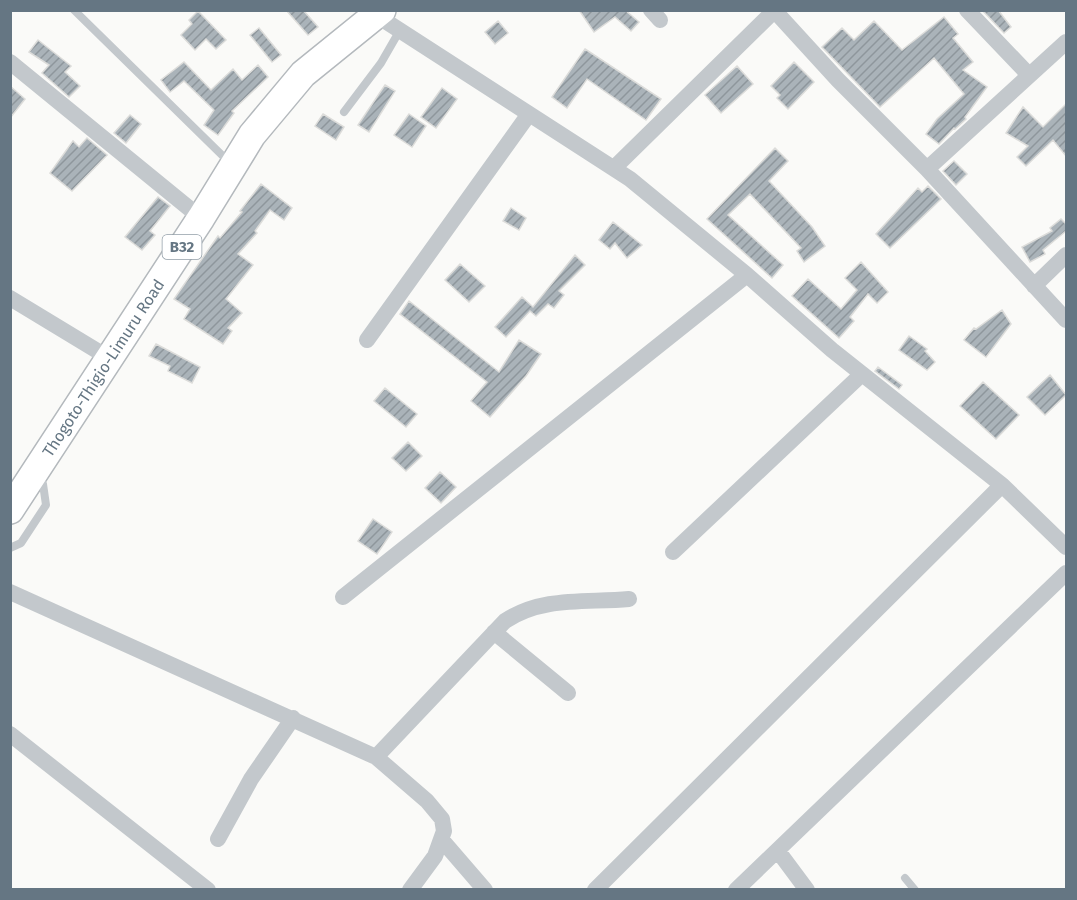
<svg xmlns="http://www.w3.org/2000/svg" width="1077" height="900" font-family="'Fira Sans',sans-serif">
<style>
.building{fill:url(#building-hatch);stroke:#dcdcda;stroke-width:1.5}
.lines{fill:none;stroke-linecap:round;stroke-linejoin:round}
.trunk-casing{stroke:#b4b9bd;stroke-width:30}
.service{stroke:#c3c8cc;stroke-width:8}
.minor{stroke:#c3c8cc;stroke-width:16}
.trunk{stroke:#fff;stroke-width:27}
.labels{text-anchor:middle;stroke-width:6;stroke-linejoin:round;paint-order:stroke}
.shield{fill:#fff;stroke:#939fa8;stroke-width:1.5}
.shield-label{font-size:15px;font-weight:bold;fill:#657683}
.street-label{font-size:16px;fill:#657683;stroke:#fff}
</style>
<defs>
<pattern id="building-hatch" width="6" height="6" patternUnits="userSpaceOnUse" patternTransform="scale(1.5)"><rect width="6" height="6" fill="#aab3b9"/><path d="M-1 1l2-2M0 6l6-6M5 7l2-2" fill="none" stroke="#8e969c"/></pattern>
</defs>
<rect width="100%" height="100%" fill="#fafaf8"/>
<path class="building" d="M 286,10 L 303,10 L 318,27 L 308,35 Z
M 579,10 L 625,10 L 639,22 L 631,31 L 615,17 L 594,32 Z
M 982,10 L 998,10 L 1011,27 L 1004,33 Z
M 198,11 L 226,40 L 216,49 L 206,39 L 195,50 L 181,35 L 192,24 L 189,20 Z
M 944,17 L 958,34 L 953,38 L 973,62 L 963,70 L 987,87 L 965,117 L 966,119 L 955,129 L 954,128 L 939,144 L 926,134 L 937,119 L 964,94 L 934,58 L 880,107 L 822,47 L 842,28 L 854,40 L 874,21 L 902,50 Z
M 498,21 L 508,33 L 495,44 L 485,32 Z
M 259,28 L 281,55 L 272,62 L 250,35 Z
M 38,40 L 71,66 L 65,72 L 80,86 L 69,97 L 42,73 L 49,65 L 29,52 Z
M 585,49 L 661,99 L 646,120 L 587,79 L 567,108 L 552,97 Z
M 184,62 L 211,90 L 233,69 L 242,80 L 258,65 L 268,77 L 232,111 L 234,113 L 218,135 L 204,125 L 214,110 L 184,81 L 170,92 L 161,80 Z
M 794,62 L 814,82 L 788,109 L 777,98 L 780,95 L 771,86 Z
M 737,66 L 753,84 L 721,113 L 705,95 Z
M 385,85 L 395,91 L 369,132 L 358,125 Z
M 10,86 L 25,99 L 10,118 Z
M 442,88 L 457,99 L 436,128 L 421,117 Z
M 1066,104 L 1066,156 L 1053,140 L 1026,166 L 1017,157 L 1028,146 L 1006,133 L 1023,107 L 1043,127 Z
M 323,114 L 344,127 L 336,140 L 315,126 Z
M 409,114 L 426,126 L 412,147 L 394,135 Z
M 130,115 L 141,124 L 126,143 L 114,133 Z
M 87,138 L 107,155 L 72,191 L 50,173 L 73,141 L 79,147 Z
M 775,148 L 788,161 L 769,181 L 812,227 L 825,246 L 804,262 L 797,251 L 801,248 L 750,194 L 728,215 L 783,265 L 772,278 L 707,219 Z
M 954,161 L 967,174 L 956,185 L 943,171 Z
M 261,184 L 292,208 L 284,220 L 270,210 L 255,231 L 257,233 L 238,254 L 253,265 L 226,299 L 242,313 L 228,328 L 232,331 L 223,344 L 184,319 L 190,309 L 174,299 L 218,236 L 220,238 L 242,212 L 240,211 Z
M 928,186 L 941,199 L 890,248 L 876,234 L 918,188 L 922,192 Z
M 158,197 L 170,206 L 150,231 L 155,235 L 142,250 L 125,237 Z
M 511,208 L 526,218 L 519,230 L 503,221 Z
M 1061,219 L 1066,224 L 1066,231 L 1043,250 L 1045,254 L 1030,262 L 1022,247 L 1052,231 L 1050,228 Z
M 613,222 L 642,245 L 627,258 L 615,243 L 610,249 L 599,240 Z
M 575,255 L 585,265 L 559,291 L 564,295 L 554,308 L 548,304 L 536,316 L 530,311 L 506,337 L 495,327 L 522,297 L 533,307 Z
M 861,262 L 888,292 L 877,303 L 868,294 L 850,317 L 854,321 L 839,338 L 792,296 L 808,279 L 841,309 L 857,290 L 845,278 Z
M 460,264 L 485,286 L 469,302 L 445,280 Z
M 409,301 L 499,372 L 519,340 L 541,354 L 526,376 L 490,417 L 471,401 L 487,382 L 400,314 Z
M 1002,310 L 1011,324 L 986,357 L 964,340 L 974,328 L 976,329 Z
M 909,336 L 927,349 L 925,351 L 935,362 L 927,370 L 899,350 Z
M 156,344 L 200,367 L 192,383 L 168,371 L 170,366 L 149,356 Z
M 878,367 L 902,385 L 899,389 L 875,371 Z
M 1050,375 L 1066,395 L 1045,415 L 1027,397 Z
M 983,382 L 1019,415 L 996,439 L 960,406 Z
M 385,388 L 417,414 L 406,427 L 374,401 Z
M 408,442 L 422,456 L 406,471 L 392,458 Z
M 440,472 L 456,487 L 441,503 L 425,488 Z
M 373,519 L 392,532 L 377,554 L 358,541 Z"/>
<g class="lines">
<g class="trunk-casing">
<g id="trunk">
<path id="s1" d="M 10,510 L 201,218 L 252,135 L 303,74 L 382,10"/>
</g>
</g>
<path class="service" d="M 74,10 L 230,163
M 344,112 L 381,63 L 400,30
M 10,548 L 21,543 L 46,505 L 43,484 L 38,477
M 905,878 L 915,890"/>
<path class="minor" d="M 651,10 L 660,20
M 774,10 L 838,80 L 927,169 L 1066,320
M 967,10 L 1029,75
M 376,15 L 630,179 L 747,275 L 832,350 L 1002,485 L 1066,547
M 10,62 L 201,218
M 614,168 L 774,11
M 927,169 L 1066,42
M 1034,286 L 1066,255
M 10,298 L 109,358
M 367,340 L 529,114
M 673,552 L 862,374
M 10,592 L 376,757 L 427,801 L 442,819 L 444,831 L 435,856 L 410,890
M 343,597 L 747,275
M 494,632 L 568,693
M 10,734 L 208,890
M 376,757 L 505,621 C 543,596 586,603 629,599
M 218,839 L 251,779 L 293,718
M 441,839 L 485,890
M 778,851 L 807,890
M 595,890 L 1002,485
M 736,890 L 1066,573"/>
<use href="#trunk" class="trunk"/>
</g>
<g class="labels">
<rect class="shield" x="162.5" y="235" width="39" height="24" rx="4.5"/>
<g class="shield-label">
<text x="182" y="252">B32</text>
</g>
<g class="street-label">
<text dy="6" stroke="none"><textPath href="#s1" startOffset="170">Thogoto-Thigio-Limuru Road</textPath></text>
</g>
</g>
<rect width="1077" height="900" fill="none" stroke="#657683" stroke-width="24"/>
</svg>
